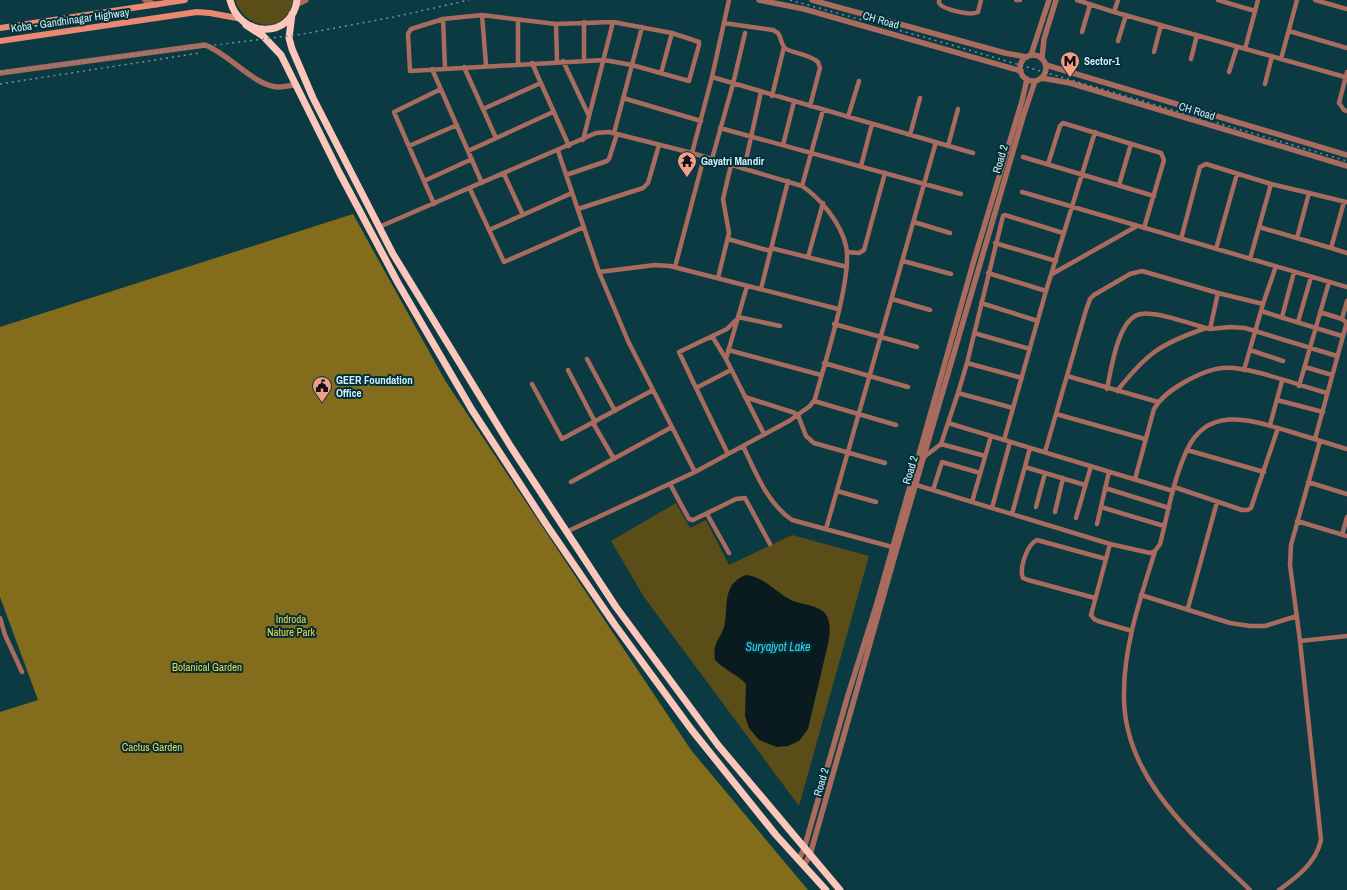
<svg xmlns="http://www.w3.org/2000/svg" width="1347" height="890" font-family="'Archivo Narrow',sans-serif">
<style>
.green{fill:#5b4d17}
.forest{fill:#836d1c}
.water{fill:#091b1f}
.lines{fill:none;stroke-linecap:round;stroke-linejoin:round}
.minor{stroke:#a96b5d;stroke-width:4.5}
.tertiary{stroke:#a96b5d;stroke-width:5.5}
.secondary{stroke:#ea8872;stroke-width:6}
.trunk{stroke:#fcc6ba;stroke-width:7}
.rail{stroke:#71969e;stroke-width:1.5;stroke-dasharray:2 4;stroke-linecap:butt}
.labels{text-anchor:middle;stroke-width:4;stroke-linejoin:round;paint-order:stroke}
.street-label{font-size:11px;fill:#d4f0f7;stroke:#003038}
.poi-label{font-size:11px;font-weight:bold;fill:#d4f0f7;stroke:#003038;text-anchor:start}
.park-label{font-size:11px;fill:#f5d046;stroke:#003038}
.water-label{font-size:12px;font-style:italic;fill:#43d2ee;stroke:#003038}
</style>
<rect width="100%" height="100%" fill="#0c3a43"/>
<path class="green" d="M 235,0 L 293,0 C 287,34 246,32 235,0 Z
M 676,503 L 690,528 L 706,520 L 729,565 L 792,535 L 869,556 L 799,806 L 644,597 L 611,541 Z"/>
<path class="forest" d="M 353,214 L 446,382 L 691,750 L 808,890 L 0,890 L 0,712 L 38,700 L 0,597 L 0,327 Z"/>
<path class="water" d="M 746,575 C 765,577 775,592 791,600 C 802,605 821,605 827,616 C 831,625 830,635 828,644 L 808,729 L 799,741 L 788,746 L 777,747 L 759,740 L 749,728 L 745,716 L 746,684 C 737,674 724,670 715,660 C 712,640 723,638 725,622 C 728,602 723,584 746,575 Z"/>
<g class="lines">
<path class="minor" d="M 939,0 L 939,3 C 943,10 972,16 978,12 L 981,0
M 1016,0 L 1020,0
M 1077,0 L 1114,12 L 1118,0
M 1218,0 L 1255,11
M 1315,0 L 1347,9
M 1114,12 L 1345,77
M 482,15 L 556,24 L 613,22 L 672,33 L 699,42 L 699,45 L 689,81 L 632,65 L 604,60 L 410,71 L 408,34 L 411,29 L 443,19 Z
M 482,15 L 486,65
M 443,19 L 445,68
M 518,20 L 518,64
M 584,22 L 584,60
M 724,23 L 773,30 L 778,33 C 781,37 781,44 785,48 C 790,53 808,53 818,62 L 820,68 L 810,106
M 556,24 L 557,61
M 1289,31 L 1347,48
M 1082,32 L 1090,5
M 1118,41 L 1126,15
M 1245,49 L 1258,0
M 1154,52 L 1161,25
M 1191,59 L 1197,35
M 1281,59 L 1297,0
M 563,61 L 589,116
M 532,63 L 569,146
M 464,67 L 496,138
M 432,69 L 482,183
M 1229,72 L 1237,47
M 1347,72 L 1339,103 L 1344,110 L 1347,111
M 661,73 L 672,33
M 712,77 L 973,153
M 1265,84 L 1272,56
M 772,96 L 784,47
M 623,98 L 701,121
M 483,109 L 541,83
M 848,117 L 859,81
M 720,128 L 961,194
M 614,133 L 642,27
M 910,135 L 920,98
M 583,140 L 613,22
M 783,145 L 794,102
M 409,146 L 457,125
M 948,146 L 958,109
M 468,151 L 553,112
M 558,151 L 599,272 L 628,341 L 695,472
M 1023,157 L 1154,196
M 712,159 L 733,84 L 745,33
M 1048,164 L 1060,126 L 1063,123 L 1161,153 L 1164,160 L 1144,228
M 861,166 L 872,124
M 744,169 L 761,92
M 504,174 L 523,215
M 566,175 L 607,161 L 609,159 L 617,134
M 424,181 L 472,159
M 1271,184 L 1259,227 L 1331,248
M 1119,185 L 1131,144
M 802,186 L 823,110
M 470,189 L 504,262 L 584,227
M 1022,192 L 1347,287
M 1309,193 L 1346,202
M 1344,202 L 1331,248 L 1347,253
M 434,204 L 394,112 L 441,89
M 578,209 L 643,188 L 648,183 L 659,145
M 914,222 L 950,233
M 379,227 L 596,133 L 609,132 L 692,153 L 712,77 L 729,0
M 489,230 L 572,193
M 728,239 L 770,251
M 1181,239 L 1200,167 L 1206,164 L 1271,184 L 1309,193 L 1297,238
M 995,243 L 1056,261
M 771,248 L 847,267
M 1216,249 L 1237,174
M 847,252 L 859,253 L 864,250 L 885,173
M 808,257 L 823,203
M 1250,259 L 1259,227
M 903,261 L 951,274
M 675,267 L 704,157
M 599,272 L 655,265 L 670,266 L 838,309
M 988,273 L 1046,291
M 1052,274 L 1137,226
M 718,278 L 729,233 L 723,199 L 731,165
M 747,286 L 726,359 L 764,434
M 761,289 L 788,181
M 892,299 L 930,310
M 981,303 L 1038,321
M 1261,311 L 1342,336
M 1320,312 L 1342,319 L 1347,301
M 738,317 L 780,326
M 1282,317 L 1294,272
M 1298,322 L 1311,277
M 834,324 L 917,347
M 1210,329 L 1230,327 L 1245,328 L 1337,356
M 974,333 L 1030,349
M 712,336 L 726,359
M 728,350 L 821,375
M 1250,350 L 1283,361
M 587,359 L 615,411
M 824,363 L 908,387
M 967,363 L 1022,378
M 1305,367 L 1332,375
M 568,370 L 595,422
M 1244,370 L 1263,304
M 1067,376 L 1158,402
M 532,384 L 562,439 L 653,390
M 1299,386 L 1329,282
M 696,388 L 679,352 L 727,329 L 735,321
M 1107,389 C 1111,370 1118,317 1141,314 C 1156,311 1194,325 1210,329 L 1218,293
M 1117,391 C 1147,353 1160,344 1206,328
M 958,393 L 1013,408
M 745,397 L 795,413 L 798,415 L 806,436 L 814,443 L 885,463
M 1277,400 L 1323,412
M 814,401 L 896,425
M 1056,414 L 1145,439
M 593,423 L 614,459
M 948,423 L 1173,491
M 1270,425 L 1282,381
M 1315,439 L 1346,325 L 1346,322 L 1342,319
M 1004,440 L 1046,291 L 1095,132
M 941,444 L 985,456
M 743,446 C 756,473 767,503 792,520 L 896,548
M 1187,450 L 1264,472
M 1045,452 L 1086,310 L 1090,299 L 1094,295 L 1130,274 L 1142,271 L 1218,293 L 1263,304 L 1276,266
M 728,454 L 696,388 L 731,370
M 924,457 L 941,444 L 958,393 L 967,363 L 1003,216 L 1005,215 L 1063,233
M 1025,467 L 1085,485
M 1135,479 L 1154,409 C 1161,397 1171,390 1183,383 C 1195,376 1209,369 1223,368 C 1250,366 1300,386 1327,393
M 571,482 L 672,427
M 1308,482 L 1347,494
M 670,484 L 689,519 L 693,520 L 736,499 L 745,498 L 770,544
M 913,484 L 1110,544 L 1150,553 L 1155,551 L 1160,544 C 1168,513 1173,480 1187,450 C 1208,405 1251,420 1288,431 C 1308,437 1327,443 1347,449
M 1174,487 L 1242,510 L 1248,510 L 1251,508 L 1278,428
M 1105,488 L 1169,508
M 933,490 L 942,462 L 980,473
M 837,491 L 876,502
M 972,502 L 991,436
M 1036,507 L 1045,473
M 1101,507 L 1164,526
M 992,508 L 1010,442
M 1055,512 L 1063,478
M 707,514 L 729,553
M 1012,514 L 1030,448
M 1076,518 L 1091,466
M 1297,521 L 1347,536
M 1097,524 L 1109,472
M 826,529 L 936,142
M 566,532 L 695,472 L 789,421 L 810,406 L 815,399 C 824,365 853,276 846,246 C 841,223 820,198 802,186 L 692,153
M 1342,535 L 1347,517
M 1110,544 L 1091,615 L 1094,619 L 1098,621 L 1132,631
M 1155,551 C 1141,597 1124,644 1124,693 C 1122,778 1194,836 1250,890
M 1141,595 L 1230,623 L 1250,626 L 1265,626 L 1297,616
M 1095,598 L 1028,580 L 1023,578 C 1019,569 1027,544 1037,540 L 1106,559
M 1188,608 L 1217,502
M 0,618 L 5,635 L 22,672
M 1300,641 L 1347,636
M 1279,890 C 1297,877 1316,863 1321,840 L 1300,641 L 1290,565 L 1291,545 L 1320,441"/>
<path class="tertiary" d="M 145,0 L 156,5
M 759,0 L 804,9 L 1021,71
M 812,0 L 1005,53 L 1027,57
M 296,5 L 306,0
M 1031,55 L 1049,0
M1020 68a13 13 0 1 1 26 0a13 13 0 1 1-26 0Z
M 1042,58 L 1044,39 L 1056,0
M 1046,65 L 1347,155
M 0,73 L 205,45 C 230,54 254,87 280,87 C 285,87 291,85 295,85
M 1041,78 L 1070,83 L 1347,166
M 799,859 L 804,849 L 848,695 L 877,603 L 974,260 L 1022,101 L 1027,79
M 804,865 L 810,855 L 897,548 L 1023,117 L 1035,81"/>
<path class="secondary" d="M 0,28 L 185,0
M 0,41 L 197,12 L 210,13 L 237,18"/>
<path class="trunk" d="M 230,0 C 239,38 292,40 297,0
M 292,14 L 289,38 L 292,49 L 313,98 L 393,254 L 511,447 L 616,607 L 718,745 L 840,890
M 246,25 L 263,36 L 281,55 L 339,172 L 398,283 L 472,410 L 546,524 L 615,625 L 691,729 L 776,835 L 826,890"/>
<path class="rail" d="M 790,0 L 945,43 L 1347,161
M 0,72 L 303,34 L 394,17 L 469,0
M 0,84 L 200,53"/>
</g>
<defs>
<g id="metro-pin" transform="scale(1)"><path d="M0 17L-7.5 6A9.5 9.5 0 1 1 7.5 6Z" fill="#f49e8a" stroke="#003038"/><path d="M-5.5 5V-5H-3L0 0L3-5H5.5V5H3V-.5L0 4L-3-.5V5Z" fill="#111"/></g>
<g id="temple-pin" transform="scale(1)"><path d="M0 17L-7.5 6A9.5 9.5 0 1 1 7.5 6Z" fill="#f49e8a" stroke="#003038"/><path d="M0-6L5-2H3V0L6.5 2.5H4V6H1.5V3h-3V6H-4V2.5H-6.5L-3 0V-2H-5Z" fill="#111"/></g>
<g id="civic-pin" transform="scale(1)"><path d="M0 17L-7.5 6A9.5 9.5 0 1 1 7.5 6Z" fill="#f49e8a" stroke="#003038"/><path d="M-.6-6.5H3V-4.5H.6V-3L4-1V1h2V6H-6V1h2V-1L-.6-3ZM-1.2 2.5V6h2.4V2.5Z" fill="#111"/></g>
</defs>
<g fill-rule="evenodd">
<use href="#metro-pin" x="1070" y="61"/>
<use href="#temple-pin" x="687" y="161"/>
<use href="#civic-pin" x="322" y="386"/>
</g>
<g class="labels">
<g class="street-label">
<text transform="translate(70 20) rotate(-8)" y="4">Koba - Gandhinagar Highway</text>
<text transform="translate(881 20) rotate(16)" y="4">CH Road</text>
<text transform="translate(1197 111) rotate(17)" y="4">CH Road</text>
<text transform="translate(1000 159) rotate(-74)" y="4">Road 2</text>
<text transform="translate(910 470) rotate(-73)" y="4">Road 2</text>
<text transform="translate(821 782) rotate(-74)" y="4">Road 2</text>
</g>
<g class="poi-label">
<text x="1084" y="65">Sector-1</text>
<text x="701" y="165">Gayatri Mandir</text>
<text x="336" y="384">GEER Foundation<tspan x="336" dy="13">Office</tspan></text>
</g>
<g class="park-label">
<text x="291" y="623">Indroda<tspan x="291" dy="13">Nature Park</tspan></text>
<text x="207" y="671">Botanical Garden</text>
<text x="152" y="751">Cactus Garden</text>
</g>
<g class="water-label">
<text x="778" y="651">Suryajyot Lake</text>
</g>
</g>
</svg>
